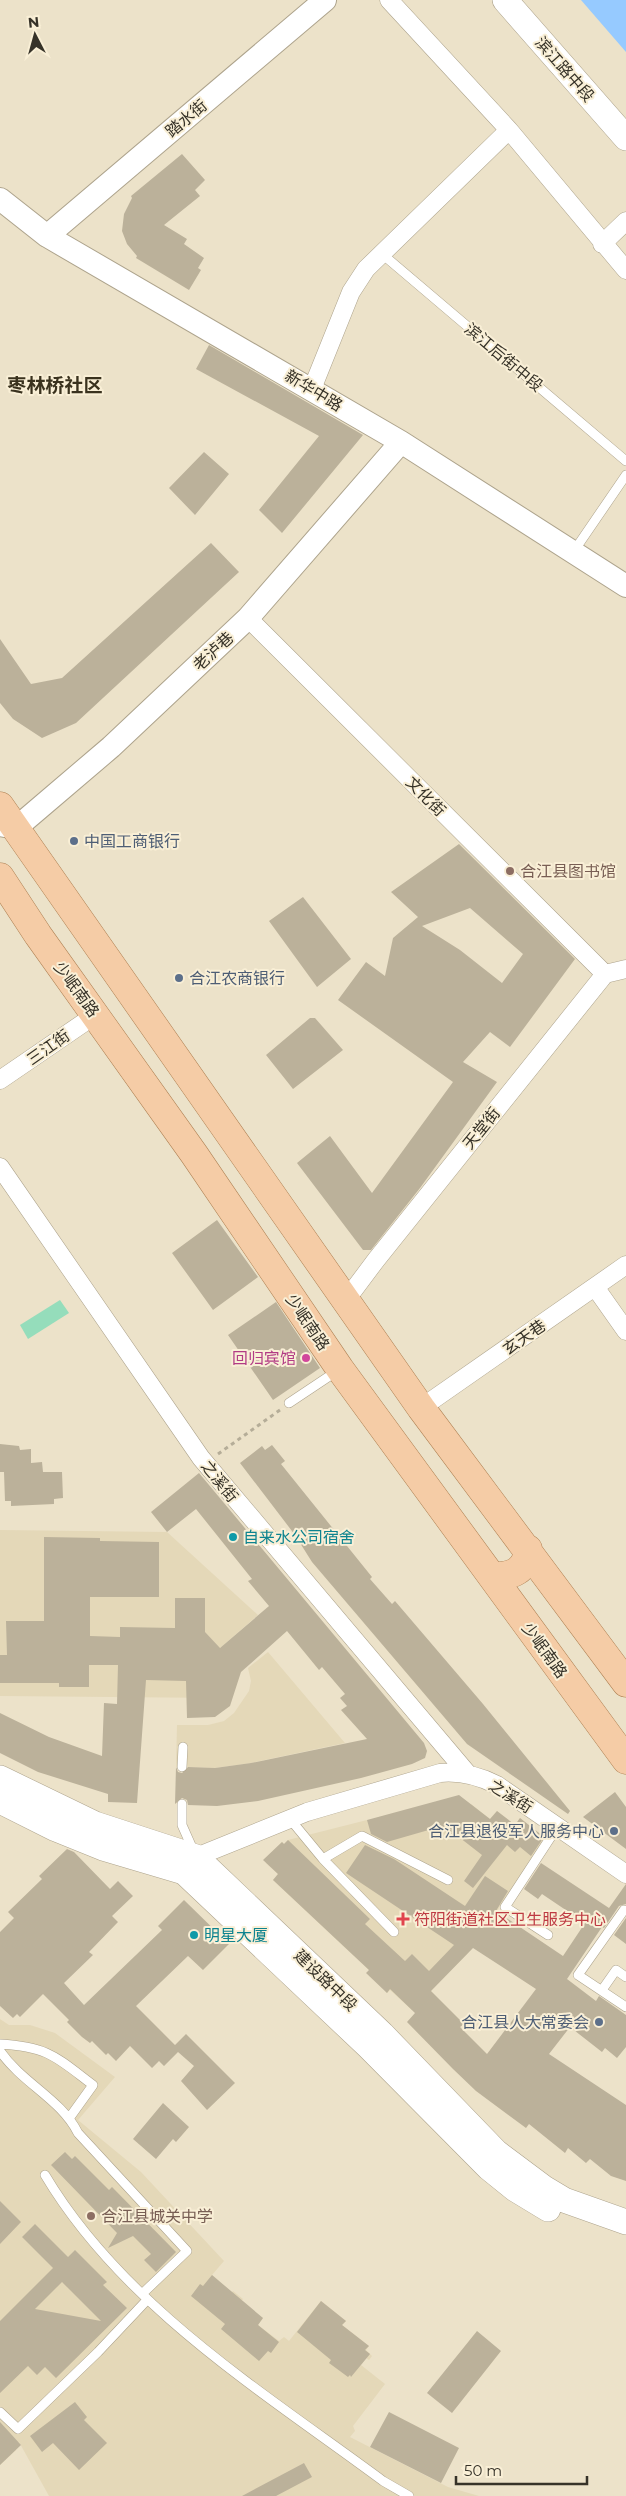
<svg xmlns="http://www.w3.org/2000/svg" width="626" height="2496" font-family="Montserrat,'Noto Sans SC',sans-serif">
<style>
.built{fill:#e4d8b8}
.green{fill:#95ddbb}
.water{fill:#96caff}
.building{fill:#bbb19a;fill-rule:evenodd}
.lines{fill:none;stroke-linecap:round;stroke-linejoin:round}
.service-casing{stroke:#ada38c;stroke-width:10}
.minor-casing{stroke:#ada38c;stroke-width:19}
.tertiary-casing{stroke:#ada38c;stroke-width:24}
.secondary-casing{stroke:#ada38c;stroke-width:26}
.primary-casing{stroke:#ae8053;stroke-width:29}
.path{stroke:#b5ad98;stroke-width:3;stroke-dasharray:4 4;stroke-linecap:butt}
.service{stroke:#fff;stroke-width:9}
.minor{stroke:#fff;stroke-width:18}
.tertiary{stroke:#fff;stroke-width:22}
.secondary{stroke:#fff;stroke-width:25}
.primary{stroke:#f5cca6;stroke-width:28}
.service-dot{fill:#5c6f8a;stroke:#f9efd6;stroke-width:2}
.education-dot{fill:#8d6e63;stroke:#f9efd6;stroke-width:2}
.hotel-dot{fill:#d1479c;stroke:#f9efd6;stroke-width:2}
.culture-dot{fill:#0f9aa8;stroke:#f9efd6;stroke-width:2}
.health-dot{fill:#e0444e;stroke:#f9efd6;stroke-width:2}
.labels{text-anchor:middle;stroke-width:4;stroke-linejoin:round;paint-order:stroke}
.street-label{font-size:16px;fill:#363228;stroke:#f9efd6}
.service-label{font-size:16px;fill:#4e5e75;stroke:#f9efd6;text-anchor:start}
.education-label{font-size:16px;fill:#785e54;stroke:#f9efd6;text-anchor:start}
.hotel-label{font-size:16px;fill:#b23c85;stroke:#f9efd6;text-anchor:end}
.culture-label{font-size:16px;fill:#0d838f;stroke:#f9efd6;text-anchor:start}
.health-label{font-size:16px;fill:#be3a42;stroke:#f9efd6;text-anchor:start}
.quarter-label{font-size:19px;font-weight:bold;fill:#3a321e;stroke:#f9efd6}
</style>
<rect width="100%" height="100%" fill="#ece2c9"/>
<path class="built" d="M 0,1530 L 167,1532 L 258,1615 L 220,1648 L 222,1698 L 0,1696 Z
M 268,1652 L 345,1743 L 251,1763 L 215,1768 L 176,1767 L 177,1725 L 208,1725 L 224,1721 L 234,1713 L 249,1691 L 251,1681 L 248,1668 Z
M 471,1804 L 490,1819 L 497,1811 L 515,1825 L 520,1818 L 547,1839 L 467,1954 L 412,2010 L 390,1990 L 387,1993 L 369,1970 L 273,1880 L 278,1874 L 266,1863 L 266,1858 L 282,1842 L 284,1844 L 288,1840 L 367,1820 L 466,1811 Z
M 0,2019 L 9,2025 L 30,2025 L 55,2033 L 115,2077 L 78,2120 L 141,2172 L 224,2261 L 212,2275 L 219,2281 L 218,2283 L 228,2296 L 233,2291 L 243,2299 L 239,2304 L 263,2318 L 258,2325 L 279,2341 L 284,2337 L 289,2341 L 321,2301 L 346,2321 L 342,2325 L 369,2346 L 366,2350 L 372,2356 L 369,2360 L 366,2358 L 361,2365 L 385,2384 L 353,2426 L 355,2431 L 350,2437 L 448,2487 L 479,2496 L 49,2496 L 19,2442 L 13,2447 L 16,2450 L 0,2465 Z"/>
<path class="green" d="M 60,1300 L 69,1313 L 28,1339 L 20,1325 Z"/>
<path class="water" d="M 581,0 L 626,0 L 626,52 Z"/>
<path class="building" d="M 182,154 L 205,180 L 195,190 L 200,196 L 164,225 L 187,239 L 184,244 L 204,258 L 198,268 L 201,270 L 189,290 L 136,258 L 137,256 L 127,244 L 122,231 L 124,214 L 132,198 L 131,196 Z
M 209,345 L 363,435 L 282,533 L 259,510 L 319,436 L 196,369 Z
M 204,452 L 229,474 L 195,515 L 169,488 Z
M 211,543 L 239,572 L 76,723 L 42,738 L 13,719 L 0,703 L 0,639 L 31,684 L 62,678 Z
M 459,844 L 575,959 L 510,1047 L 490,1032 L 463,1062 L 497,1082 L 420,1188 L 371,1250 L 363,1250 L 297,1163 L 330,1136 L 372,1193 L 453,1082 L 338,1000 L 366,962 L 385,976 L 393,938 L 418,917 L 391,892 ZM 470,908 L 523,954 L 502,983 L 460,950 L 422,926 Z
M 303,897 L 351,959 L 317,987 L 269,921 Z
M 310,1018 L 315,1018 L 343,1050 L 293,1089 L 266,1055 Z
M 217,1220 L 258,1277 L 213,1310 L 172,1253 Z
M 276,1302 L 320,1368 L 273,1400 L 228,1335 Z
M 0,1444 L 19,1446 L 20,1450 L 31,1449 L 31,1463 L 42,1462 L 43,1472 L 62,1472 L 63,1498 L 54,1499 L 54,1504 L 11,1506 L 11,1501 L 5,1501 L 4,1472 L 0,1472 Z
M 272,1445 L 285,1461 L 281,1464 L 372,1577 L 370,1579 L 392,1604 L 395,1601 L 483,1704 L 570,1811 L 568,1814 L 467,1744 L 312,1562 L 295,1535 L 240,1463 L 262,1446 L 265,1450 Z
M 199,1473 L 424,1743 L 427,1751 L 425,1758 L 412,1764 L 361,1778 L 258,1801 L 217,1806 L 188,1805 L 187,1800 L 182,1798 L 175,1804 L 176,1767 L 178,1772 L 182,1773 L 188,1767 L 215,1768 L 251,1763 L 367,1739 L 341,1710 L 347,1706 L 340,1698 L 345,1694 L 322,1667 L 319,1670 L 287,1631 L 241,1672 L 230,1706 L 215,1717 L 187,1718 L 186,1681 L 146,1680 L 137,1803 L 108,1802 L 108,1794 L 38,1772 L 0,1753 L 0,1713 L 49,1737 L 102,1756 L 104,1703 L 117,1704 L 118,1665 L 89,1665 L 89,1687 L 59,1687 L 59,1683 L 0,1683 L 0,1655 L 7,1655 L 6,1621 L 44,1621 L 44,1537 L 100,1538 L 100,1541 L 159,1542 L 159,1597 L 90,1597 L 90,1636 L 120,1637 L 120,1627 L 175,1628 L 175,1598 L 205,1598 L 205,1632 L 220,1648 L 269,1606 L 248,1581 L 252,1579 L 196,1509 L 167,1532 L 151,1512 Z
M 615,1792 L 626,1807 L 626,1849 L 583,1817 Z
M 459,1795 L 490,1819 L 497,1811 L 515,1825 L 520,1818 L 544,1837 L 531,1856 L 520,1847 L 515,1852 L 507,1845 L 473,1888 L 464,1881 L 482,1855 L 455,1834 L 452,1837 L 439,1827 L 387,1842 L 371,1834 L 367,1820 Z
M 288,1840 L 370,1919 L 365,1924 L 405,1961 L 412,1954 L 429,1971 L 454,1945 L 346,1873 L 365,1845 L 394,1859 L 465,1906 L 485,1876 L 508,1891 L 496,1911 L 563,1956 L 585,1923 L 542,1894 L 538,1899 L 524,1889 L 541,1863 L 609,1908 L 626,1884 L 626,1904 L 619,1906 L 604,1928 L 602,1927 L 567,1979 L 596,2001 L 599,1996 L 626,2015 L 626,2047 L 617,2058 L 605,2048 L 602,2052 L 570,2027 L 549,2054 L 626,2105 L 626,2181 L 611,2176 L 590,2159 L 586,2163 L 568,2148 L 565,2153 L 529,2124 L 526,2128 L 476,2091 L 453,2069 L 407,2022 L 415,2013 L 390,1989 L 387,1993 L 366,1973 L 369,1970 L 273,1880 L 278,1874 L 263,1860 L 282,1842 L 284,1844 ZM 473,1948 L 536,1989 L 487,2054 L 460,2027 L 464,2024 L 431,1991 Z
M 67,1849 L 74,1852 L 110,1889 L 118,1881 L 133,1896 L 112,1916 L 118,1922 L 89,1952 L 93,1955 L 64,1983 L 84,2005 L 162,1930 L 158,1926 L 184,1900 L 229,1944 L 203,1970 L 188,1956 L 136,2006 L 175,2045 L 186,2034 L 235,2083 L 207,2110 L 181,2081 L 194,2066 L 178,2052 L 164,2066 L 159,2061 L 152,2068 L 130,2046 L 116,2061 L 108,2053 L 106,2055 L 92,2041 L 90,2043 L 82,2037 L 67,2022 L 69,2020 L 43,1994 L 20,2017 L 17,2014 L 13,2018 L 0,2006 L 0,1932 L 14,1918 L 8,1912 L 42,1879 L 39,1876 Z
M 626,1918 L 626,1944 L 614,1935 Z
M 163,2103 L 189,2127 L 176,2142 L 173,2139 L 156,2159 L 133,2139 Z
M 65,2152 L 72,2159 L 75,2156 L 109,2190 L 112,2187 L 176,2252 L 156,2272 L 144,2260 L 151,2254 L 133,2236 L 108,2248 L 117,2233 L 51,2165 Z
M 0,2201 L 21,2222 L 0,2244 Z
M 35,2224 L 68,2257 L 75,2250 L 107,2282 L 103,2285 L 127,2308 L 56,2378 L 45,2367 L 37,2375 L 28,2366 L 0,2393 L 0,2321 L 53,2268 L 22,2237 ZM 62,2282 L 101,2321 L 35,2309 Z
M 212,2275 L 263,2318 L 258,2325 L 279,2342 L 271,2353 L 268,2351 L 259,2361 L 221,2329 L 225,2324 L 191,2296 L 200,2284 L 203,2286 Z
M 321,2301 L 346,2321 L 342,2325 L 369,2346 L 365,2350 L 370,2354 L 351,2377 L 350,2375 L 348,2377 L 329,2363 L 331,2360 L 297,2332 Z
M 477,2331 L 501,2351 L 452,2413 L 427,2393 Z
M 75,2402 L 87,2417 L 84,2420 L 107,2443 L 79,2470 L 53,2443 L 42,2452 L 30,2436 Z
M 389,2412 L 459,2448 L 441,2483 L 370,2447 Z
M 0,2422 L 21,2445 L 0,2465 Z
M 304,2463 L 312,2477 L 276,2496 L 242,2496 Z"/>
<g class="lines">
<g class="service-casing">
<path id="service" d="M 381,253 L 626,461
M 574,551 L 626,475
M 289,1403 L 337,1371
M 182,1767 L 183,1747
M 182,1804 L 182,1825 L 194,1852
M 290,1819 L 323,1859 L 362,1836 L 448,1880
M 323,1859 L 394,1932
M 624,1910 L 578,1975 L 626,2007
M 548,1935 L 505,1907 L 558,1826
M 602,1990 L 616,1970 L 626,1977
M 0,2044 C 49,2047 56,2057 93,2085 L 70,2117
M 0,2051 C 23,2084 61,2099 78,2133 L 187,2251 L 142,2294
M 45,2175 C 123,2306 263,2392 383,2481 L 409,2496
M 0,2412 L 18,2429 L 98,2352 L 147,2300"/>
</g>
<g class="minor-casing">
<path id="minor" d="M 389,0 L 509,130 L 626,270
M 602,244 L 626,221
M 312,389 L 351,292 L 366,269 L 509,130
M 248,618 L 605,974
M 0,1080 L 95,1015
M 0,1167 L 201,1458 L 467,1773
M 595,1287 L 626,1331
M 346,1300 L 376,1260 L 605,974 L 626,969
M 421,1408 L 626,1265
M 190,1865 L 196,1857 L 307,1812 L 440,1773 C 461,1771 479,1776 497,1785 L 626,1874"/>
</g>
<g class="tertiary-casing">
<path id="tertiary" d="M 0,199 L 47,236 L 401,442 L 626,586
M 47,236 L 325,0
M 0,825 L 16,828 L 111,747 L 248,618 L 401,442"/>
</g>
<g class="secondary-casing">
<path id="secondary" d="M 505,0 L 626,138
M 0,1778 L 95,1824 L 196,1857 L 382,2034 L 496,2152 L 544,2188 L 564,2200 L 626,2222
M 0,1801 L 56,1829 L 103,1848 L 184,1872 L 369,2047 L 489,2168 L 515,2189 L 548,2209"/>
</g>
<g class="primary-casing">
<path id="primary" d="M 0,806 L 421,1408 L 626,1683
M 0,877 L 38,935 L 194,1154 L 340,1369 L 626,1760
M 492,1576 C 511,1577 527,1571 528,1549"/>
</g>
<path class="path" d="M 218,1454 L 280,1410"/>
<use href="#service" class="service"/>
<use href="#minor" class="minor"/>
<use href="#tertiary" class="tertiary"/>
<use href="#secondary" class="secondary"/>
<use href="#primary" class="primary"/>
</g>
<g class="service-dot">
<circle cx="74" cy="841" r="5"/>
<circle cx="179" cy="978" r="5"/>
<circle cx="614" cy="1831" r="5"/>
<circle cx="599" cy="2022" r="5"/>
</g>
<g class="education-dot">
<circle cx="510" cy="871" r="5"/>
<circle cx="91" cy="2216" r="5"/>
</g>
<circle class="hotel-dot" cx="306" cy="1358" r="5"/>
<g class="culture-dot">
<circle cx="233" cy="1537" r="5"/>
<circle cx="194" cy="1935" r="5"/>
</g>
<path class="health-dot" d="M400.5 1911.5h5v5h5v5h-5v5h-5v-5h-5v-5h5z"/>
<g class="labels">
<g class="street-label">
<text transform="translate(565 69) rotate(49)" y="6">滨江路中段</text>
<text transform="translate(186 118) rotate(-40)" y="6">踏水街</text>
<text transform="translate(504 357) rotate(40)" y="6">滨江后街中段</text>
<text transform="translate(314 390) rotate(31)" y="6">新华中路</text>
<text transform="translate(213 651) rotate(-43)" y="6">老泸巷</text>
<text transform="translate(426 796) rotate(45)" y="6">文化街</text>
<text transform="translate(77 989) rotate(54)" y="6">少岷南路</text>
<text transform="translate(48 1047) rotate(-35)" y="6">三江街</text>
<text transform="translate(481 1128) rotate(-51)" y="6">天堂街</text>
<text transform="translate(308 1322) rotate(56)" y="6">少岷南路</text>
<text transform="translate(524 1337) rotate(-35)" y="6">玄天巷</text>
<text transform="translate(220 1481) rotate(51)" y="6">之溪街</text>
<text transform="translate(545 1650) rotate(54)" y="6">少岷南路</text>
<text transform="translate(511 1796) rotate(32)" y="6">之溪街</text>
<text transform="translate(326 1980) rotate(44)" y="6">建设路中段</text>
</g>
<g class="service-label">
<text x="84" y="847">中国工商银行</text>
<text x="189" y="984">合江农商银行</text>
<text x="604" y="1837" text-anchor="end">合江县退役军人服务中心</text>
<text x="589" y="2028" text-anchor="end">合江县人大常委会</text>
</g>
<g class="education-label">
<text x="520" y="877">合江县图书馆</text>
<text x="101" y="2222">合江县城关中学</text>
</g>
<g class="hotel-label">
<text x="296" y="1364">回归宾馆</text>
</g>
<g class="culture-label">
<text x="243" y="1543">自来水公司宿舍</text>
<text x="204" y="1941">明星大厦</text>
</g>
<g class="health-label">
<text x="414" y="1925">符阳街道社区卫生服务中心</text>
</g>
<g class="quarter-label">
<text x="55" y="392">枣林桥社区</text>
</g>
</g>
<g transform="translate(35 35) rotate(354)" stroke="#f9efd6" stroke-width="4" paint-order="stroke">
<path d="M0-4L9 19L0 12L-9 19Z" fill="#363228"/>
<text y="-8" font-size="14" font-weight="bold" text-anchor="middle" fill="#363228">N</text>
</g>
<path d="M456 2476v8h131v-8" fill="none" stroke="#363228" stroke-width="2.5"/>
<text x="464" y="2476" font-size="15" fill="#363228" stroke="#f9efd6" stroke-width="4" paint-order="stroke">50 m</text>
</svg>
